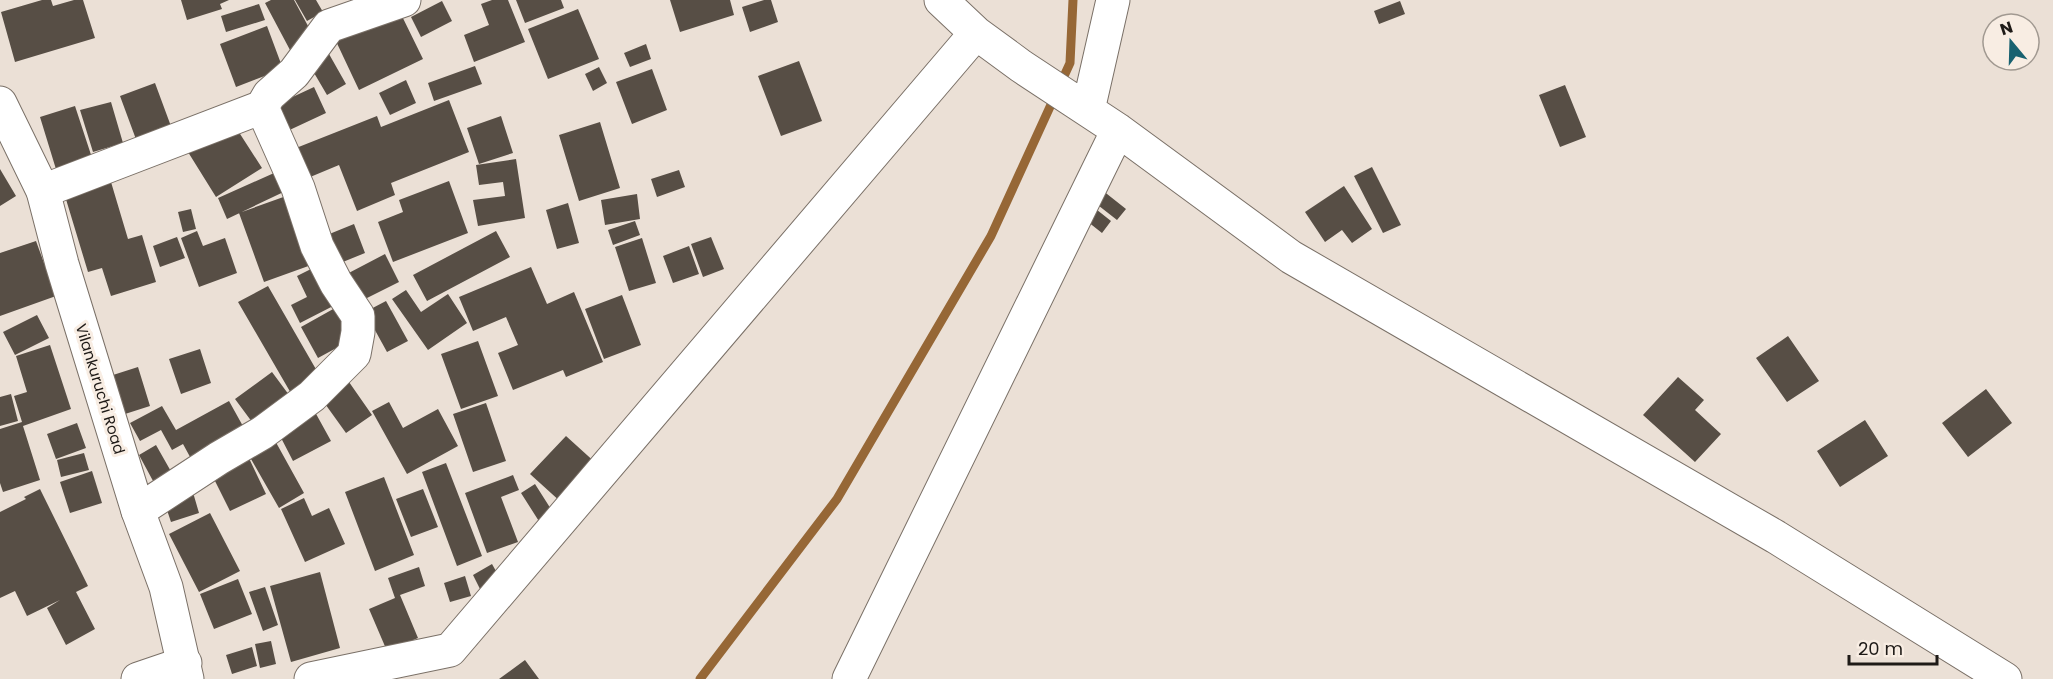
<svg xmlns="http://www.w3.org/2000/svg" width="2053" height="679" font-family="Poppins,sans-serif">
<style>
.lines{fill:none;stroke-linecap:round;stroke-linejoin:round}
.stream{stroke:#966736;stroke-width:9}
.building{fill:#574e45}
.minor-casing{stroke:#7a7067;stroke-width:35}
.major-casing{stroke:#7a7067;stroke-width:35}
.minor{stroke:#fff;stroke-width:33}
.major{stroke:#fff;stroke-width:33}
.labels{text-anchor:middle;stroke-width:6;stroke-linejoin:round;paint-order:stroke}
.street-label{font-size:15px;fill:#1e1a17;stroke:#f8ede3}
</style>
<rect width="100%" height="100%" fill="#ebe0d6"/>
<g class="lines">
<path class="stream" d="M 700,679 L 837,499 L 991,236 L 1070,63 L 1073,0"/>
</g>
<path class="building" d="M 42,0 L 51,0 L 53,6 L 74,0 L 83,0 L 95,38 L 15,62 L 1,12 Z
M 181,0 L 229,0 L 220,4 L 222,9 L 187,20 Z
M 271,0 L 294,0 L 314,37 L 290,50 L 265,3 Z
M 295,0 L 316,0 L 323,12 L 307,21 Z
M 492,0 L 508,0 L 525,42 L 474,62 L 464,35 L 489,25 L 481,4 Z
M 516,0 L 561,0 L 564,8 L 525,23 Z
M 670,0 L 730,0 L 734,15 L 680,32 Z
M 764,0 L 771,0 L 778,22 L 750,32 L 742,7 Z
M 442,1 L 452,21 L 421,37 L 411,17 Z
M 1400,1 L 1405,14 L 1379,24 L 1374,11 Z
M 259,4 L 265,20 L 226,32 L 221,16 Z
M 397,6 L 423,59 L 359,90 L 334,37 Z
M 578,9 L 599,59 L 548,79 L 528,29 Z
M 267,26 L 283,69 L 236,87 L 220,44 Z
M 646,44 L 651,59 L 630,67 L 624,53 Z
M 329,54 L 346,84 L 327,95 L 310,66 Z
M 799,61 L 822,121 L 781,136 L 758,76 Z
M 475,66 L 482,84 L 434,101 L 428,83 Z
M 599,67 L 607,83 L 593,91 L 585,74 Z
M 652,69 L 667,110 L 632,124 L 616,82 Z
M 406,80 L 416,103 L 390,115 L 379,93 Z
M 155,83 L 172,129 L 137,142 L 120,96 Z
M 1565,85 L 1586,137 L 1560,147 L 1539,95 Z
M 314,87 L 326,113 L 281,134 L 269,108 Z
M 449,100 L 469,152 L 391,183 L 395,195 L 357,211 L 339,165 L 303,180 L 291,150 L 377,116 L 381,127 Z
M 111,102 L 123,143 L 93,152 L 80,110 Z
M 75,106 L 95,167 L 59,179 L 40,117 Z
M 501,116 L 513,153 L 479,164 L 467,128 Z
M 600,122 L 620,188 L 579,201 L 559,135 Z
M 233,123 L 262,168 L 216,197 L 188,152 Z
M 516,159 L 525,218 L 478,226 L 473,200 L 505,196 L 503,182 L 479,185 L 476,165 Z
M 1372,167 L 1401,225 L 1383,233 L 1354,176 Z
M 0,169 L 16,196 L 0,206 Z
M 283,169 L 292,188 L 227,219 L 218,198 Z
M 679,170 L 685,187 L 657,197 L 651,179 Z
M 449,181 L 468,233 L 393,262 L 378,222 L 403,212 L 399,200 Z
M 111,182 L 128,239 L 142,235 L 156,282 L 111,296 L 102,268 L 88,272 L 65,196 Z
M 1344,186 L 1372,229 L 1352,243 L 1342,230 L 1325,242 L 1305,212 Z
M 1102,190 L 1126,209 L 1117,220 L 1094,202 Z
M 637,194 L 640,219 L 605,225 L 601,200 Z
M 289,195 L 314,264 L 264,282 L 239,213 Z
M 1087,202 L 1111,221 L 1102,233 L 1078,214 Z
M 568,203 L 579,243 L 557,249 L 546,210 Z
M 191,209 L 196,229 L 183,232 L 178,212 Z
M 635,221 L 640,235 L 613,245 L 608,230 Z
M 354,224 L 365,253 L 333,266 L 322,237 Z
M 197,231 L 203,246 L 225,238 L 237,273 L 199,287 L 181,238 Z
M 496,231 L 510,257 L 427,301 L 413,275 Z
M 177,237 L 185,258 L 160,267 L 153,246 Z
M 711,237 L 724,269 L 703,277 L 691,244 Z
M 642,238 L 656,283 L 629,291 L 615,247 Z
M 36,241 L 56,296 L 0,316 L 0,253 Z
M 689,246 L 699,274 L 673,283 L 663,256 Z
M 385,254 L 399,282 L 357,303 L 343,276 Z
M 319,265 L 339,303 L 300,323 L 291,305 L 307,297 L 297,276 Z
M 531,267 L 547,304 L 574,292 L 603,362 L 566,377 L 563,370 L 513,390 L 498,353 L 518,345 L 506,317 L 473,331 L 459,297 Z
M 268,286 L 321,378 L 292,395 L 238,302 Z
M 406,290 L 421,312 L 448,294 L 467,323 L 428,350 L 392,299 Z
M 622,295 L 641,345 L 604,359 L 585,309 Z
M 386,301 L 408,341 L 387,352 L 365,312 Z
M 335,308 L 351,340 L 318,358 L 301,327 Z
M 37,315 L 49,338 L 15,355 L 3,332 Z
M 1788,336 L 1819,381 L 1787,402 L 1756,358 Z
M 478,341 L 498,396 L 461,409 L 441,354 Z
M 50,345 L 71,409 L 23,426 L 40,480 L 3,492 L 0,483 L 0,429 L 22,422 L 14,396 L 27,392 L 16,356 Z
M 200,349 L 211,383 L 181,394 L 169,359 Z
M 138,367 L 150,406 L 125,414 L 113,375 Z
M 272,372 L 292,399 L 255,426 L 235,399 Z
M 1678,377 L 1704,400 L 1695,410 L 1721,434 L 1695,462 L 1643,415 Z
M 349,382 L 372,415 L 346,433 L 323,401 Z
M 1986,389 L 2012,423 L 1968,457 L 1942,423 Z
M 11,394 L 18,421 L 0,426 L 0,397 Z
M 229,401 L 249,437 L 195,466 L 183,444 L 172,450 L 161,430 L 140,441 L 130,423 L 162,406 L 176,430 Z
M 389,402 L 403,428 L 438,409 L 458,446 L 407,474 L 372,411 Z
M 486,403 L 506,461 L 473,472 L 453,414 Z
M 315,412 L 331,441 L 293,461 L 278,432 Z
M 1865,420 L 1888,456 L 1840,487 L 1817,451 Z
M 77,423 L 86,448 L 56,459 L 47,434 Z
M 566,436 L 598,465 L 562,503 L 530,474 Z
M 273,437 L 304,493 L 279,508 L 247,452 Z
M 156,445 L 177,482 L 159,492 L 139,455 Z
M 84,453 L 89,470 L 61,477 L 57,460 Z
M 247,454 L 266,494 L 230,511 L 210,471 Z
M 446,463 L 482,556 L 457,566 L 422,472 Z
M 92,471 L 102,503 L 70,513 L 60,482 Z
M 513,475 L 519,490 L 501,497 L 518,542 L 487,553 L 465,493 Z
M 384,477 L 414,555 L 375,571 L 345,492 Z
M 535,484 L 556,517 L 542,526 L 521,493 Z
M 40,489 L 88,586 L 76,592 L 95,629 L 66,645 L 47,608 L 60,600 L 27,616 L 15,591 L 0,598 L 0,512 L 26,499 L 24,497 Z
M 192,489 L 199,513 L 171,522 L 163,498 Z
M 423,489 L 438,527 L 411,537 L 396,499 Z
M 304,498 L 312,516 L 329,508 L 345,544 L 305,562 L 281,509 Z
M 210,513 L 240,571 L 199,592 L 169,534 Z
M 492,564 L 501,580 L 481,591 L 473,575 Z
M 419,567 L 425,586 L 400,595 L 418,638 L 387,651 L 369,609 L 395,598 L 388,578 Z
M 320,572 L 340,648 L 291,662 L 270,586 Z
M 465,576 L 471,596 L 450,602 L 444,583 Z
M 238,579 L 252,614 L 214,629 L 200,594 Z
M 265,587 L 278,625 L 263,631 L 249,592 Z
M 271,641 L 276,664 L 260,668 L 255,644 Z
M 252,647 L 257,666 L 232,674 L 226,655 Z
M 525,660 L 539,679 L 499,679 Z"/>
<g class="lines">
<g class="minor-casing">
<path id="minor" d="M 941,0 L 976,33
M 1088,110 L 1113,0
M 43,191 L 262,107 L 269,95 L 294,73 L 329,26 L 404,0
M 138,511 L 219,458 L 262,433 L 312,396 L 354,354 L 358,332 L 358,316 L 336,283 L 317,246 L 298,188 L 262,107
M 138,679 L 185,663
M 311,679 L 450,650 L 976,33 L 1021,66 L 1118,130 L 1291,257 L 1776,537 L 2005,679
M 849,679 L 1118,130"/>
</g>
<g class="major-casing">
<path id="major" d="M 0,103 L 43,191 L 62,264 L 138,511 L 166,587 L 187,679"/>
</g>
<use href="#minor" class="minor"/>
<use href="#major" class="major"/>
</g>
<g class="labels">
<g class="street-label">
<text transform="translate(100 389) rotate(73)" y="5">Vilankuruchi Road</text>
</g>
</g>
<g transform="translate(2011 42) rotate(341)"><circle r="28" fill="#f8ede3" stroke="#a19991" stroke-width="1.5"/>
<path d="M0-4.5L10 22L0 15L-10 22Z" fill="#186170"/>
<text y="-9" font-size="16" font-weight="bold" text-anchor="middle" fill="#1e1a17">N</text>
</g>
<path d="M1849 655v9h88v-9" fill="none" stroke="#1e1a17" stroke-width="3"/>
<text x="1858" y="655" font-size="18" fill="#1e1a17" stroke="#f8ede3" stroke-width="4.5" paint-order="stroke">20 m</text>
</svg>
